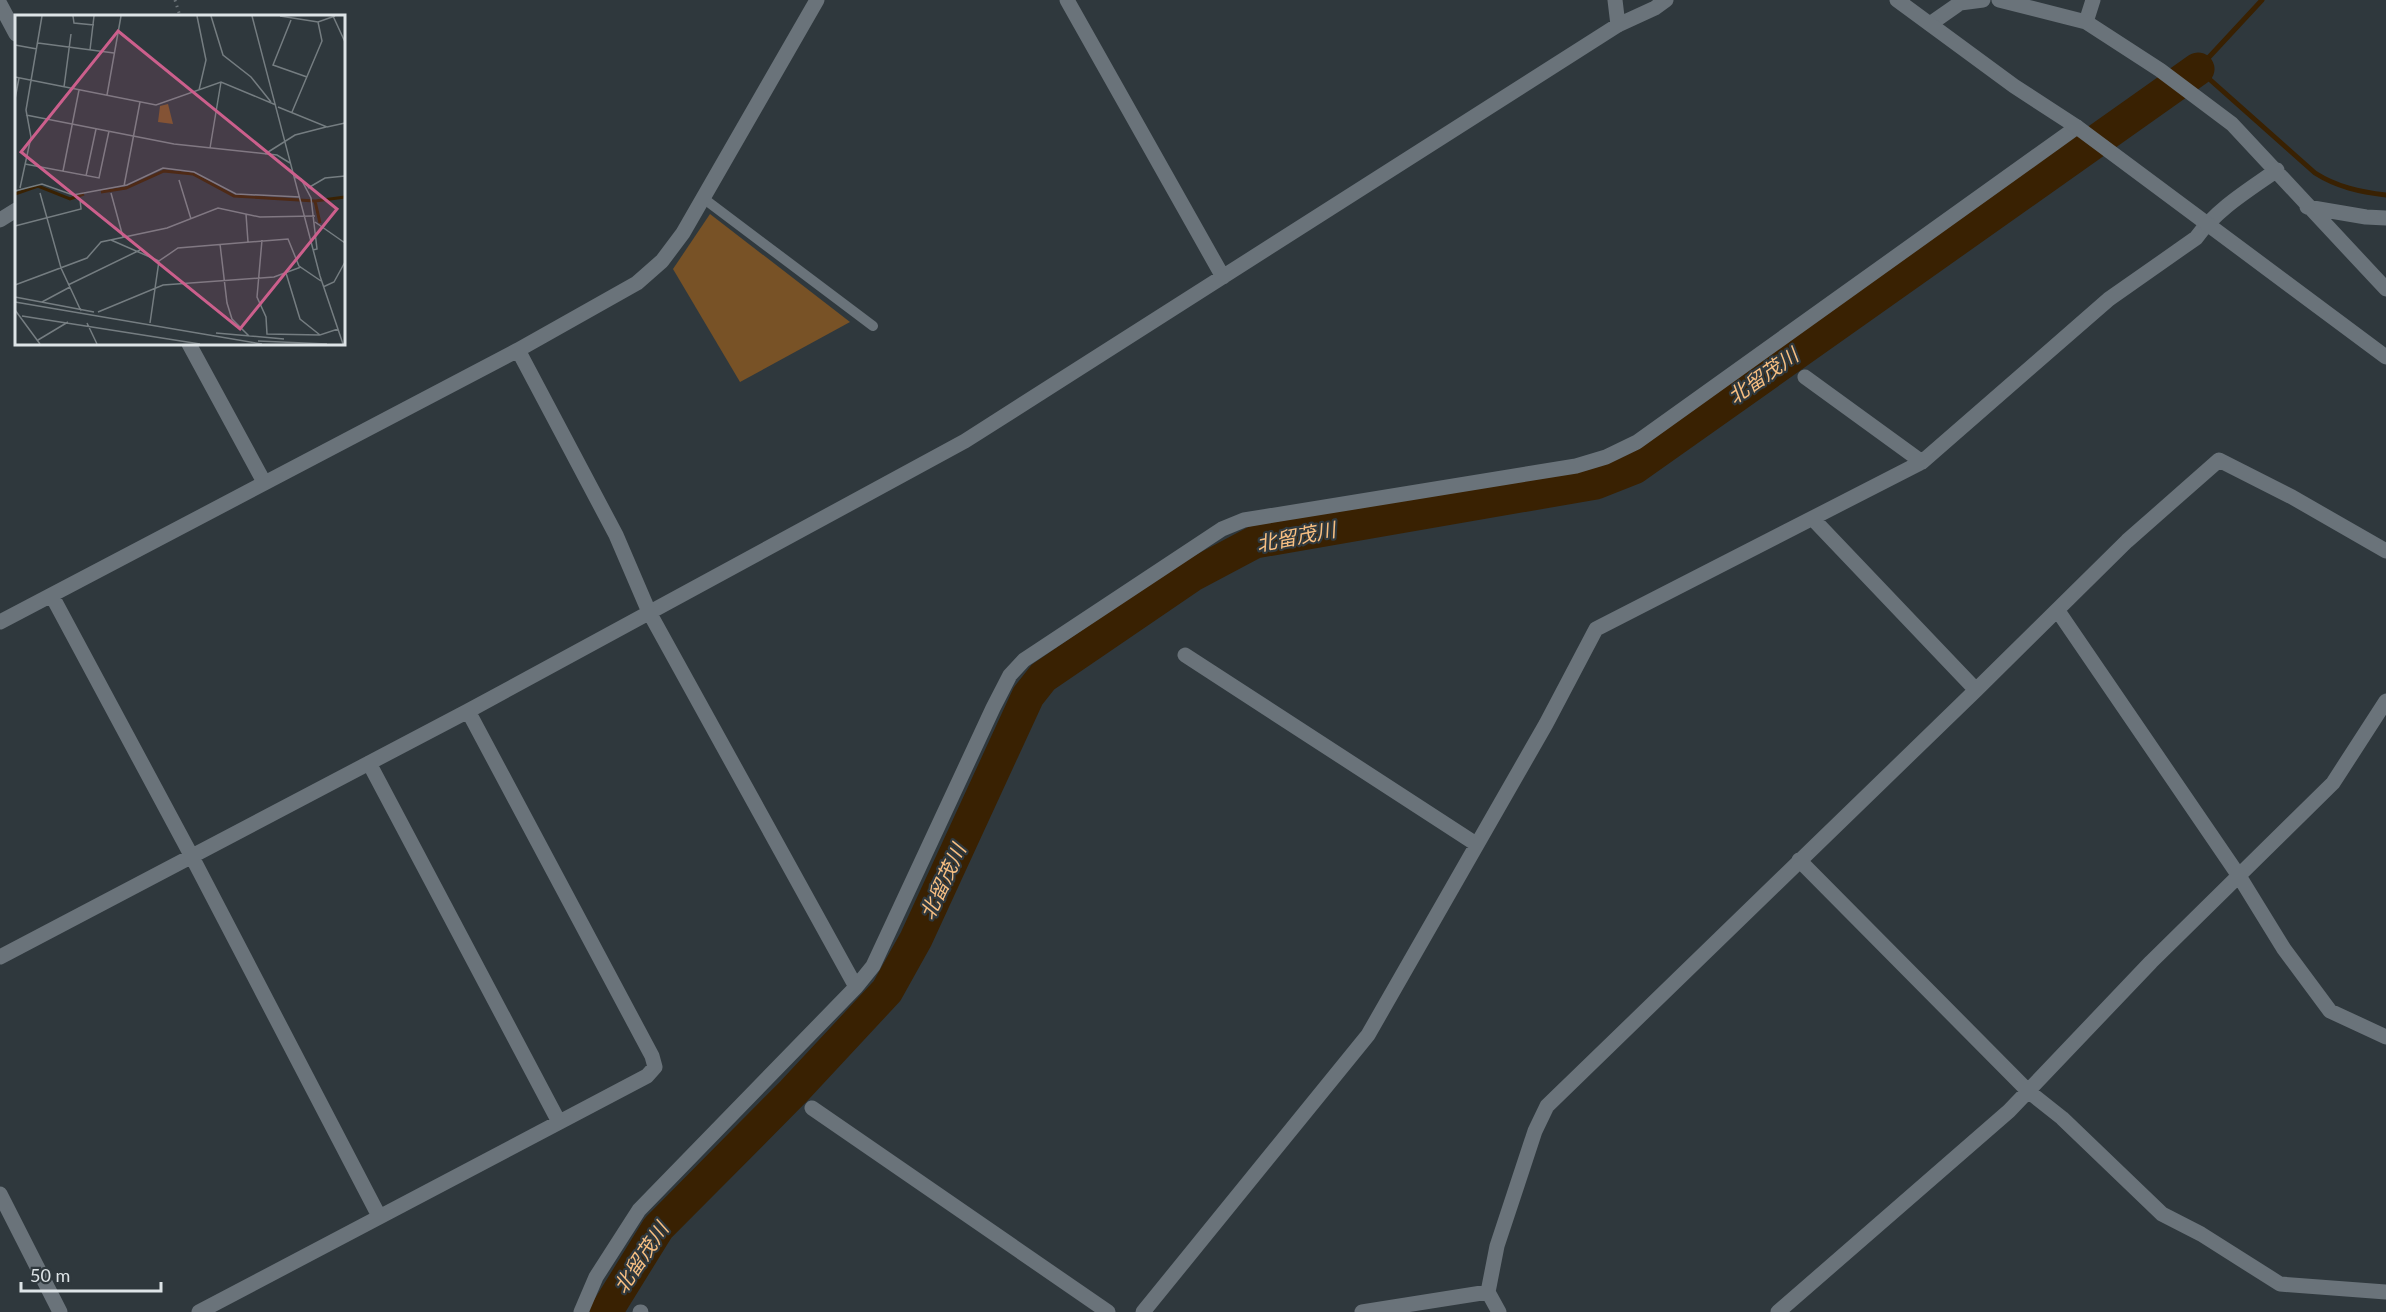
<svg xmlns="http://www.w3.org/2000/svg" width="2386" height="1312" font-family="Lato,'Noto Sans JP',sans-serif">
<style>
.green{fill:#785226}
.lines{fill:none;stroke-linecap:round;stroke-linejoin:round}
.stream{stroke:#392102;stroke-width:5}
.river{stroke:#392102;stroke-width:33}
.path{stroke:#6c7479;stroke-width:3;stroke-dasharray:1.5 4.5;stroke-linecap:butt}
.lane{stroke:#6a737a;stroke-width:10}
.street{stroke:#6a737a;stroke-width:15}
.secondary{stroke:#6a737a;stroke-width:15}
.labels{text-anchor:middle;stroke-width:4.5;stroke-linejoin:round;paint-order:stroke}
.water-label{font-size:20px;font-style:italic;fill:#f7bf82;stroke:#2f383d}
.inset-river{fill:none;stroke:#392102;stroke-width:3}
.inset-road{fill:none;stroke:#757d81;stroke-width:1.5}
.view{fill:#cc5f8c;fill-opacity:0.15;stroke:#cc5f8c;stroke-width:3}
.inset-edge{fill:none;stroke:#dee4e7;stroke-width:3}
</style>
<rect width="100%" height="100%" fill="#2f383d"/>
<path class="green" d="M 710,214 L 850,322 L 740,382 L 673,269 Z"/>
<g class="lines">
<path class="stream" d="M 2262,0 L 2198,69 L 2315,173 C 2337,187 2360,192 2386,195"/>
<path class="river" d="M 606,1312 L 658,1228 L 793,1092 L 887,991 L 916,939 L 1028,696 L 1043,677 L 1191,576 L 1255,542 L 1596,483 L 1634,468 L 2198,69"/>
<path class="path" d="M 175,0 L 180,16"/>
<path class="lane" d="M 703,198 L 873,326"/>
<path class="street" d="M 1067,0 L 1223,277
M 1615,0 L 1618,25
M 1999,0 L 2086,22 L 2160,70 L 2232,124 L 2386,289
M 0,4 L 16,34
M 2086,22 L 2093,0
M 1930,24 L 1960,3 L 1983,0
M 2307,207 L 2366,217 L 2386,218
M 0,220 L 16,210
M 189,344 L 264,482
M 518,350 L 616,535 L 649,612 L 856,987
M 1805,377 L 1922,462
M 1813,519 L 1976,690
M 52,596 L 191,855 L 379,1216
M 2058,611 L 2239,876 L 2284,949 L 2330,1011 L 2386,1037
M 0,622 L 518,350 L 637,283 L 662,261 L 683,233 L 817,0
M 1185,655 L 1476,844
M 369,763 L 559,1122
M 1799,860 L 2028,1091 L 2062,1118 L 2162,1214 L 2201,1234 L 2280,1284 L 2386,1292
M 0,957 L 468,711 L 965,441 L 1618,25 L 1655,8 L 1666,0
M 812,1108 L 1108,1312
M 0,1194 L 60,1312
M 199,1312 L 647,1076 L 655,1067 L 652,1056 L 468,711
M 581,1312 L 596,1277 L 639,1210 L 856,987 L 873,966 L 993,708 L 1010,675 L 1024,660 L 1222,529 L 1244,520 L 1576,466 L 1606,457 L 1637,442 L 2077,127
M 640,1312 L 641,1312
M 1143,1312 L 1368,1035 L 1546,724 L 1596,629 L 1922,462 L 2109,299 L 2196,238 C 2217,209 2247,191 2277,170
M 1362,1312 L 1488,1292
M 1499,1312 L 1488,1292 L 1497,1246 L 1535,1131 L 1547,1106 L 1976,690 L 2127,541 L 2219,460 L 2292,497 L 2386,551
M 1778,1312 L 2009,1111 L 2151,962 L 2333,783 L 2386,701"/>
<path class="secondary" d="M 1897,0 L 2014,86 L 2077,127 L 2386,357"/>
</g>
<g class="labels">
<g class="water-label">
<text transform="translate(1763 376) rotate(-35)" y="7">北留茂川</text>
<text transform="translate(1296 537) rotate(-11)" y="7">北留茂川</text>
<text transform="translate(943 882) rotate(-65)" y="7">北留茂川</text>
<text transform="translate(641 1258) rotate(-56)" y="7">北留茂川</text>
</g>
</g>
<g transform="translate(15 15)">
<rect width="330" height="330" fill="#2f383d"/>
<path d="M 153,89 L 158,109 L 143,107 L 145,91 Z" fill="#785226"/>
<path class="inset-river" d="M 86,177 L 111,173 L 149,156 L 178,159 L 219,181 L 300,186M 0,179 L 23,171 L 55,184 L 69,179M 305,208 L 300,186 L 330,182"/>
<path class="inset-road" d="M 58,1 L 59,8 L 79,10M 182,1 L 191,45 L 184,75M 196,1 L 208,40 L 236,62 L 256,87M 237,1 L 305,261 L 328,329M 265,1 L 303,7 L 320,1M 318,1 L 330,27M 276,5 L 258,50 L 292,62M 23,28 L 99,38M 0,30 L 22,34M 75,35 L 79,1M 0,62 L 141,90 L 206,67 L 261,90M 49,72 L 56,19M 92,80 L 106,1M 0,84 L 4,63M 263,92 L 312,112 L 330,108M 277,97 L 307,26 L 303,7M 11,100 L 159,129 L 262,140 L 275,148M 195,133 L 206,67M 250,139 L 280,120 L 311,112M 10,149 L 84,163 L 94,116M 48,156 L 64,75M 71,161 L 81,114M 279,162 L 286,164 L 296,183 L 302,234 L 298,235M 164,165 L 176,204M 109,171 L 125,87M 5,173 L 16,122 L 11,95 L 27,1M 293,173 L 310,163 L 330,161M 0,176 L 27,169 L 58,180 L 112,170 L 148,153 L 179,157 L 221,179 L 285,182M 25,178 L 46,253 L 66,296M 96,178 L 108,222M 231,199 L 233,227M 300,207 L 330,228M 0,211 L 66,194 L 65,184M 96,225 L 144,246M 247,225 L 242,282 L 251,302 L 252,319 L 305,320M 205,229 L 212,288 L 217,304 L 234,321M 271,258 L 285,304 L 305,320 L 323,314M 0,270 L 72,243 L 86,227 L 152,213 L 203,193 L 245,202 L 300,201M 53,270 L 125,235M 308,272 L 319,267 L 330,247M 0,282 L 79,297M 0,287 L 247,329M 27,287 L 55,272M 0,295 L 25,329M 83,297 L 148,270 L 259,262 L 286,252M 7,301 L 185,329M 72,308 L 82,329M 135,308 L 144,246 L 163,233 L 273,224 L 284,251 L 306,266M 201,318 L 269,324M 23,325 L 53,307M 243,326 L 312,329"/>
<path class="view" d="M 103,16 L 322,194 L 225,314 L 6,137 Z"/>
<rect width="330" height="330" class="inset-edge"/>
</g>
<path d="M21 1282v9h140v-9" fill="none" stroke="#dee4e7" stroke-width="3"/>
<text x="30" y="1282" font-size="18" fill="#dee4e7" stroke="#2f383d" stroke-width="4.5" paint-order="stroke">50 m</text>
</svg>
